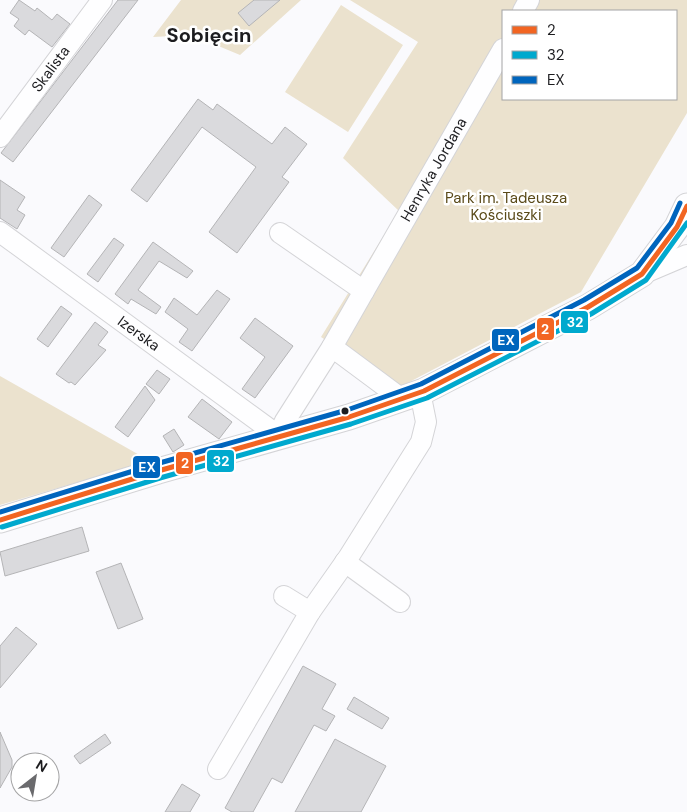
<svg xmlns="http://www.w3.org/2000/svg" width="687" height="812" font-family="'DM Sans',sans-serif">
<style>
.green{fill:#ebe2ce;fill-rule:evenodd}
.building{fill:#dadadd;stroke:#b4b4b6}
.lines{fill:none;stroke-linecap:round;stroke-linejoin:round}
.minor-casing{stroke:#d4d4d7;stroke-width:22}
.major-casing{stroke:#d4d4d7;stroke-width:27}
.minor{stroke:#fefeff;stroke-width:20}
.major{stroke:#fefeff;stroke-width:25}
.bus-1-casing{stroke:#fff;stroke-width:9}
.bus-2-casing{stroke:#fff;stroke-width:9}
.bus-3-casing{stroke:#fff;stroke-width:9}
.bus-1{stroke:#f26522;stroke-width:5}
.bus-2{stroke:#00a9ce;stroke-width:5}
.bus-3{stroke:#0065bd;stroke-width:5}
.bus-dot{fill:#1c1c1f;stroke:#fff;stroke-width:2}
.labels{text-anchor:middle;stroke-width:5;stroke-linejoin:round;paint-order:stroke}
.street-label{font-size:15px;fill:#1c1c1f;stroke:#fff}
.park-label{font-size:15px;fill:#5a4a19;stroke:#fff}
.district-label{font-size:20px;font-weight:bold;fill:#1c1c1f;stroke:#fff}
.line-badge{stroke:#fff;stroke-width:2}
.badge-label{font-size:14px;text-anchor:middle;font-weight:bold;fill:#fff}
</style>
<rect width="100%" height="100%" fill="#fafafd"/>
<path class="green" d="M 181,0 L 301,0 L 240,55 L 192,35 L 153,37 Z
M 350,0 L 687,0 L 687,113 L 581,292 L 398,388 L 321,337 L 399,211 L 343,158 L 418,42 ZM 503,11 L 676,11 L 676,99 L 503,99 Z
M 341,5 L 403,45 L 348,132 L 285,92 Z
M 0,376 L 150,461 L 0,505 Z"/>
<path class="building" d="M 19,0 L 35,11 L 37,8 L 52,20 L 57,14 L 70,24 L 52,47 L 29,30 L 25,35 L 14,26 L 19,19 L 10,13 Z
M 118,0 L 138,0 L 13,162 L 1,153 Z
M 254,0 L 280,0 L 249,26 L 238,13 Z
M 198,99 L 213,110 L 217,104 L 272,144 L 285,127 L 307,144 L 282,177 L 289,182 L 237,253 L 209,232 L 256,167 L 202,127 L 147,202 L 131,190 Z
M 0,180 L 25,197 L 17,210 L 25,215 L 17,229 L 0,218 Z
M 89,195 L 102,205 L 64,257 L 51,248 Z
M 114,238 L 124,245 L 98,282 L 87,274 Z
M 153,242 L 193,271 L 187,278 L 159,261 L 138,290 L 161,307 L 156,314 L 131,299 L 128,304 L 115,294 Z
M 217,290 L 230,299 L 192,351 L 179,342 L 188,329 L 165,312 L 174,298 L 197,315 Z
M 61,306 L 72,314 L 48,347 L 37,339 Z
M 255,318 L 293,346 L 255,398 L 242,389 L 265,357 L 240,338 Z
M 95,322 L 108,332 L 98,345 L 106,350 L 75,385 L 71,382 L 69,383 L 56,374 Z
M 157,370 L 170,379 L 159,394 L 146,384 Z
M 145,386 L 155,400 L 128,437 L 115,427 Z
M 202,399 L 232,422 L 219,439 L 188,417 Z
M 174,429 L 184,445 L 173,452 L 163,436 Z
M 82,527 L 89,551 L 5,576 L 0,552 Z
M 121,563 L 143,619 L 118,629 L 96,572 Z
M 16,627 L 37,644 L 0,688 L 0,646 Z
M 303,666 L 336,684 L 322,709 L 335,716 L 326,731 L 314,725 L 282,783 L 272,778 L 253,812 L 232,812 L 225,808 Z
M 354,697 L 389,718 L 382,729 L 347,709 Z
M 0,732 L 12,760 L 12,767 L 0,788 Z
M 105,734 L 111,743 L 80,764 L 74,756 Z
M 335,739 L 386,766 L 361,812 L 295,812 Z
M 182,784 L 200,795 L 190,812 L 165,812 Z"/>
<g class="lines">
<g class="minor-casing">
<g id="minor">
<path d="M 523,11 L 529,0"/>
<path id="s1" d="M 0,137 L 102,0"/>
<path id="s2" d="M 0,232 L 272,431 L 277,438"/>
<path d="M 280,233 L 364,291 L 332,347"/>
<path d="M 642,274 L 687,255"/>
<path id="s3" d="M 364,291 L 503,49"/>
<path d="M 277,438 L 285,421 L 332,347 L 402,399"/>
<path d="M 345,562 L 400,602"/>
<path d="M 284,596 L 310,612"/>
<path d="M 218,769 L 310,612 L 348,558 L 421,442 L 426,422 L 420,392"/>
</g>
</g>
<g class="major-casing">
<path id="major" d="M 0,520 L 158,471 L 349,417 L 424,391 L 588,307 L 642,274 L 677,227 L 687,206"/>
</g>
<use href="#minor" class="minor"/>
<use href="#major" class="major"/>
<g class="bus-1-casing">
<path id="bus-1" d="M 0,520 L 158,471 L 349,417 L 424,391 L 588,307 L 642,274 L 677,227 L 687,206"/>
</g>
<g class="bus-2-casing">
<path id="bus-2" d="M 2,527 L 160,478 L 351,424 L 427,398 L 591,314 L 646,280 L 687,223"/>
</g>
<g class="bus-3-casing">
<path id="bus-3" d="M 0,512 L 156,464 L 347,410 L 421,384 L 584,300 L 637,268 L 671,223 L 680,203"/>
</g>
<use href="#bus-1" class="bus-1"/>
<use href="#bus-2" class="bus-2"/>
<use href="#bus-3" class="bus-3"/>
</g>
<circle class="bus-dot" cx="345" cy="411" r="4.5"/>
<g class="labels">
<g class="street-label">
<text dy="5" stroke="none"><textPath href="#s1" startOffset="85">Skalista</textPath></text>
<text dy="5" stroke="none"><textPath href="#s3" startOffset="140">Henryka Jordana</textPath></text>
<text dy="5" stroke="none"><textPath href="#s2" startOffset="172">Izerska</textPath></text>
</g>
<g class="park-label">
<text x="506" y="203">Park im. Tadeusza<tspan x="506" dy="17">Kościuszki</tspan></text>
</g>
<g class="district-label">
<text x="209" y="42">Sobięcin</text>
</g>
</g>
<g class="line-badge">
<rect x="560" y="310" width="29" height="24" rx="5" fill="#00a9ce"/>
<rect x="536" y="317" width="19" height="24" rx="5" fill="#f26522"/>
<rect x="491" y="328" width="29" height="24" rx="5" fill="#0065bd"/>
<rect x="206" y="449" width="29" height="24" rx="5" fill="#00a9ce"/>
<rect x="175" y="451" width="19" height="24" rx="5" fill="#f26522"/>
<rect x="132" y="455" width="29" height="24" rx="5" fill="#0065bd"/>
</g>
<g class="badge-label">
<text x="575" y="327">32</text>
<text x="545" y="334">2</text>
<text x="506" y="345">EX</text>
<text x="221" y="466">32</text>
<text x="185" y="468">2</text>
<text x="147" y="472">EX</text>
</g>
<rect x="502" y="10" width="175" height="90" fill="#ffffff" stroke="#a4a4a5"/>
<rect x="512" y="26" width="25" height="8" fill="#f26522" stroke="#a4a4a5"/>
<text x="547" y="35" font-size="15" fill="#1c1c1f">2</text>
<rect x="512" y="51" width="25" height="8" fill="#00a9ce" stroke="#a4a4a5"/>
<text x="547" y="60" font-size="15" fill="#1c1c1f">32</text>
<rect x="512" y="76" width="25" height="8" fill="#0065bd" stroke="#a4a4a5"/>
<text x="547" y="85" font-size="15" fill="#1c1c1f">EX</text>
<g transform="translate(35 777) rotate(31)"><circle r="24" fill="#ffffff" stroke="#a4a4a5"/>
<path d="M0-4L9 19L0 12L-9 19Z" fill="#6a6a6d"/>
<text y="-8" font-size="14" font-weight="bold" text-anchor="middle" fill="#1c1c1f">N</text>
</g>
</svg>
